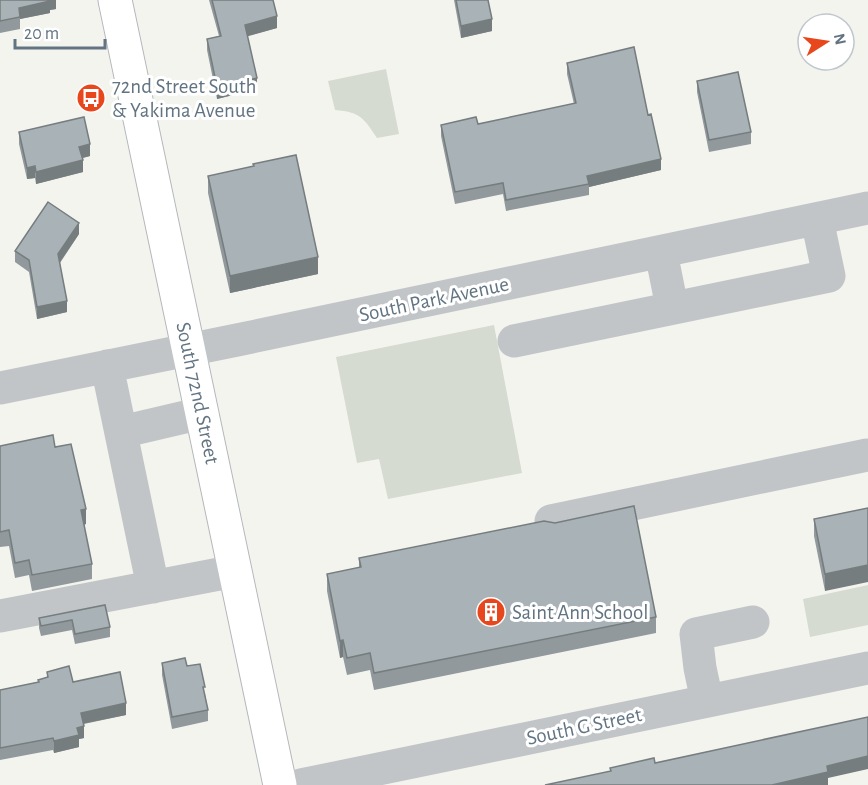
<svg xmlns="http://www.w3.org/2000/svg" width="868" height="785" font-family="'Alegreya Sans',sans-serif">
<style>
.green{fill:#d5dbd0}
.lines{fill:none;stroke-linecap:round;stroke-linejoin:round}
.major-casing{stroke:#b4b8bc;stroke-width:35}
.minor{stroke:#c1c5c8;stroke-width:33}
.major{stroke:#fff;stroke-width:33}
.wall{fill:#91999d}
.shaded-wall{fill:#767d7f}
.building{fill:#a9b2b6;stroke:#767d7f;stroke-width:1.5}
.labels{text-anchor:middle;stroke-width:6;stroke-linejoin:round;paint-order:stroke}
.poi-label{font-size:21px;fill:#627482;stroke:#fff;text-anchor:start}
.street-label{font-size:21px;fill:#627482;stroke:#fff}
</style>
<rect width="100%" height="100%" fill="#f4f4ef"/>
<path class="green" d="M 386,69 L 399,134 L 377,138 C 364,118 360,112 335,110 L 328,81 Z
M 494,325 L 522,473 L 388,499 L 379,459 L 357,463 L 336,357 Z
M 868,585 L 868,625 L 810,637 L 803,599 Z"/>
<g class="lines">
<g class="major-casing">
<path id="major" d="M 115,0 L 280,785"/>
</g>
<path class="minor" d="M 661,252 L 672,307
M 514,341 L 829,276 L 817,219
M 107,366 L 153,587
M 0,388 L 237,340 L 868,208
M 121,432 L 202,413
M 551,521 L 867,455
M 0,616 L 235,571
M 707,701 L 700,668 L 696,634 L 753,622
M 301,785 L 868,668"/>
<use href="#major" class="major"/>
</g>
<path class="wall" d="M 0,0 L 56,0 L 56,9 L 50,10 L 50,13 L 20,19 L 20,29 L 0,33 Z
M 209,0 L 273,0 L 277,28 L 247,36 L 257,89 L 217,99 L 207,50 L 207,39 L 219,36 Z
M 454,0 L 488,0 L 492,31 L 461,38 Z
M 567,63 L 648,115 L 661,170 L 589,187 L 589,195 L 506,211 L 503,194 L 455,204 L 441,136 L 441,125 L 478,124 L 574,104 L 567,74 Z
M 697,81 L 751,132 L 751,144 L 709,152 L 697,92 Z
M 19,132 L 90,156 L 82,158 L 83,172 L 36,184 L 35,178 L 27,179 L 19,144 Z
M 208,176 L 318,274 L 230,293 L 208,193 Z
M 79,234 L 60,263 L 67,312 L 37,319 L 29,272 L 15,262 L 15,251 Z
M 0,446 L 55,447 L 86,524 L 84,525 L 92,564 L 92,579 L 32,591 L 29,575 L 15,578 L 9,546 L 0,547 Z
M 868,508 L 825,591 L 814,536 L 814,519 Z
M 359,558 L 656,617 L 656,633 L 374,690 L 370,670 L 347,675 L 343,657 L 340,658 L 327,591 L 327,574 L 359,568 Z
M 105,605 L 110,627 L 110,637 L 75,644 L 72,630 L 41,636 L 39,628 L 39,618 Z
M 162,663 L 187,666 L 205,694 L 208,710 L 208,721 L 172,729 L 162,675 Z
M 47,672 L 73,682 L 126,715 L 84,724 L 84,738 L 79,739 L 79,747 L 54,753 L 53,750 L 0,760 L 0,690 L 38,682 L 38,680 L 47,678 Z"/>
<path class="shaded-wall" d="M 49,0 L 56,0 L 56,9 L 50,10 L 50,13 L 20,19 L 19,8 Z
M 277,16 L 277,28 L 245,37 L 245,25 Z
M 492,19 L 492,31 L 461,38 L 461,26 Z
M 257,78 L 257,89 L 217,99 L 217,87 Z
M 90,144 L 90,156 L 79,159 L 79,147 Z
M 661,159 L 661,170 L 589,187 L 587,176 Z
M 83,160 L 83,172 L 36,184 L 36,172 Z
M 35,166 L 35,178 L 27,179 L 27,168 Z
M 79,223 L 79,234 L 58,265 L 58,254 Z
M 318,257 L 318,274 L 230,293 L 230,276 Z
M 67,301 L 67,312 L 37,319 L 37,307 Z
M 86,509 L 86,524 L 81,525 L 81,510 Z
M 868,565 L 868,582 L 825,591 L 825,574 Z
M 343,640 L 343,657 L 340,658 L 340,641 Z
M 126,703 L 126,715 L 81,724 L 81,713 Z
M 84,726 L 84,738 L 79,739 L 79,747 L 54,753 L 54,741 L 77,728 Z
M 868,756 L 868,769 L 828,778 L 828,785 L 772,785 L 827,766 Z"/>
<path class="building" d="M 0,0 L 50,0 L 50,1 L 19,8 L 20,17 L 0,21 Z
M 212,0 L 273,0 L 277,16 L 245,25 L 257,78 L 217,87 L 207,39 L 221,36 Z
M 456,0 L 488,0 L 492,19 L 461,26 Z
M 634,47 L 648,115 L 651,114 L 661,159 L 587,176 L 589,184 L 506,200 L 503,183 L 455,192 L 441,125 L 476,117 L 478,124 L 576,103 L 567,63 Z
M 738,72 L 751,132 L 709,140 L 697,81 Z
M 84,117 L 90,144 L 79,147 L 83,160 L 36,172 L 35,166 L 27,168 L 19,132 Z
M 296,155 L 318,257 L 230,276 L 208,176 L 254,166 L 253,164 Z
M 48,202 L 79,223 L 58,254 L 67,301 L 37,307 L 29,260 L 15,251 Z
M 53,435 L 55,447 L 71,444 L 86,509 L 81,510 L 92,564 L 32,575 L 29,560 L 15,563 L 9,530 L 0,532 L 0,446 Z
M 634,506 L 656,617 L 374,673 L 370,653 L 347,658 L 343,640 L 340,641 L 327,574 L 361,567 L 359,558 L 544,521 L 555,523 Z
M 868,508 L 868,565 L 825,574 L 814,519 Z
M 105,605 L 110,627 L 75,634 L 72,620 L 41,626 L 39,618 Z
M 185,658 L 187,666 L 200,664 L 205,687 L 203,687 L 208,710 L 172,717 L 162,663 Z
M 69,666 L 73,682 L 120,672 L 126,703 L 81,713 L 84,726 L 77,728 L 79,735 L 54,741 L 53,738 L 0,748 L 0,690 L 39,682 L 38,680 L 48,677 L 47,672 Z
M 868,717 L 868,756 L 827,766 L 828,772 L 772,785 L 545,785 L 611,771 L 610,768 L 654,758 L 655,763 Z"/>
<defs>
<g id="bus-disc" transform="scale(1.5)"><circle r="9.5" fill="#e8461c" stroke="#fff"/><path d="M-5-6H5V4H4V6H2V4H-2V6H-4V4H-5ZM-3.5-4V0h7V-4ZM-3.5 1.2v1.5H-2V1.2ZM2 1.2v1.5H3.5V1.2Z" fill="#fff"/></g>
<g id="building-disc" transform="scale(1.5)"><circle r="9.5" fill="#e8461c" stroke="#fff"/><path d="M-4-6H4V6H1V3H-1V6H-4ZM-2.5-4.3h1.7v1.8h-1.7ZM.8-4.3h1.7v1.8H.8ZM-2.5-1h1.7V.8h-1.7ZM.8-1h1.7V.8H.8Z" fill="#fff"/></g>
</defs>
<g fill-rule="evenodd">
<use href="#bus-disc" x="91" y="98"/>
<use href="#building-disc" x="491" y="612"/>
</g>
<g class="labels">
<g class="poi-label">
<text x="112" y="93">72nd Street South<tspan x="112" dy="24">&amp; Yakima Avenue</tspan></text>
<text x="512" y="619">Saint Ann School</text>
</g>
<g class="street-label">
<text transform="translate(434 299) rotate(-12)" y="7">South Park Avenue</text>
<text transform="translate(198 393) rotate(78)" y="7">South 72nd Street</text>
<text transform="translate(584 726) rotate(-12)" y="7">South G Street</text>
</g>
</g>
<g transform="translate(826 42) rotate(78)"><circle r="28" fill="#ffffff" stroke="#c0c7cd" stroke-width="1.5"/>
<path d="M0-4.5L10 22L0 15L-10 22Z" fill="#e8461c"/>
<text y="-9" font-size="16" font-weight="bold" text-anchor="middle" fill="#627482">N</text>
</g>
<path d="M15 39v9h90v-9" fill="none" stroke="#627482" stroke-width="3"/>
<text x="24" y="39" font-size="18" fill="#627482" stroke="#ffffff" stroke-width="4.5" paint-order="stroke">20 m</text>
</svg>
